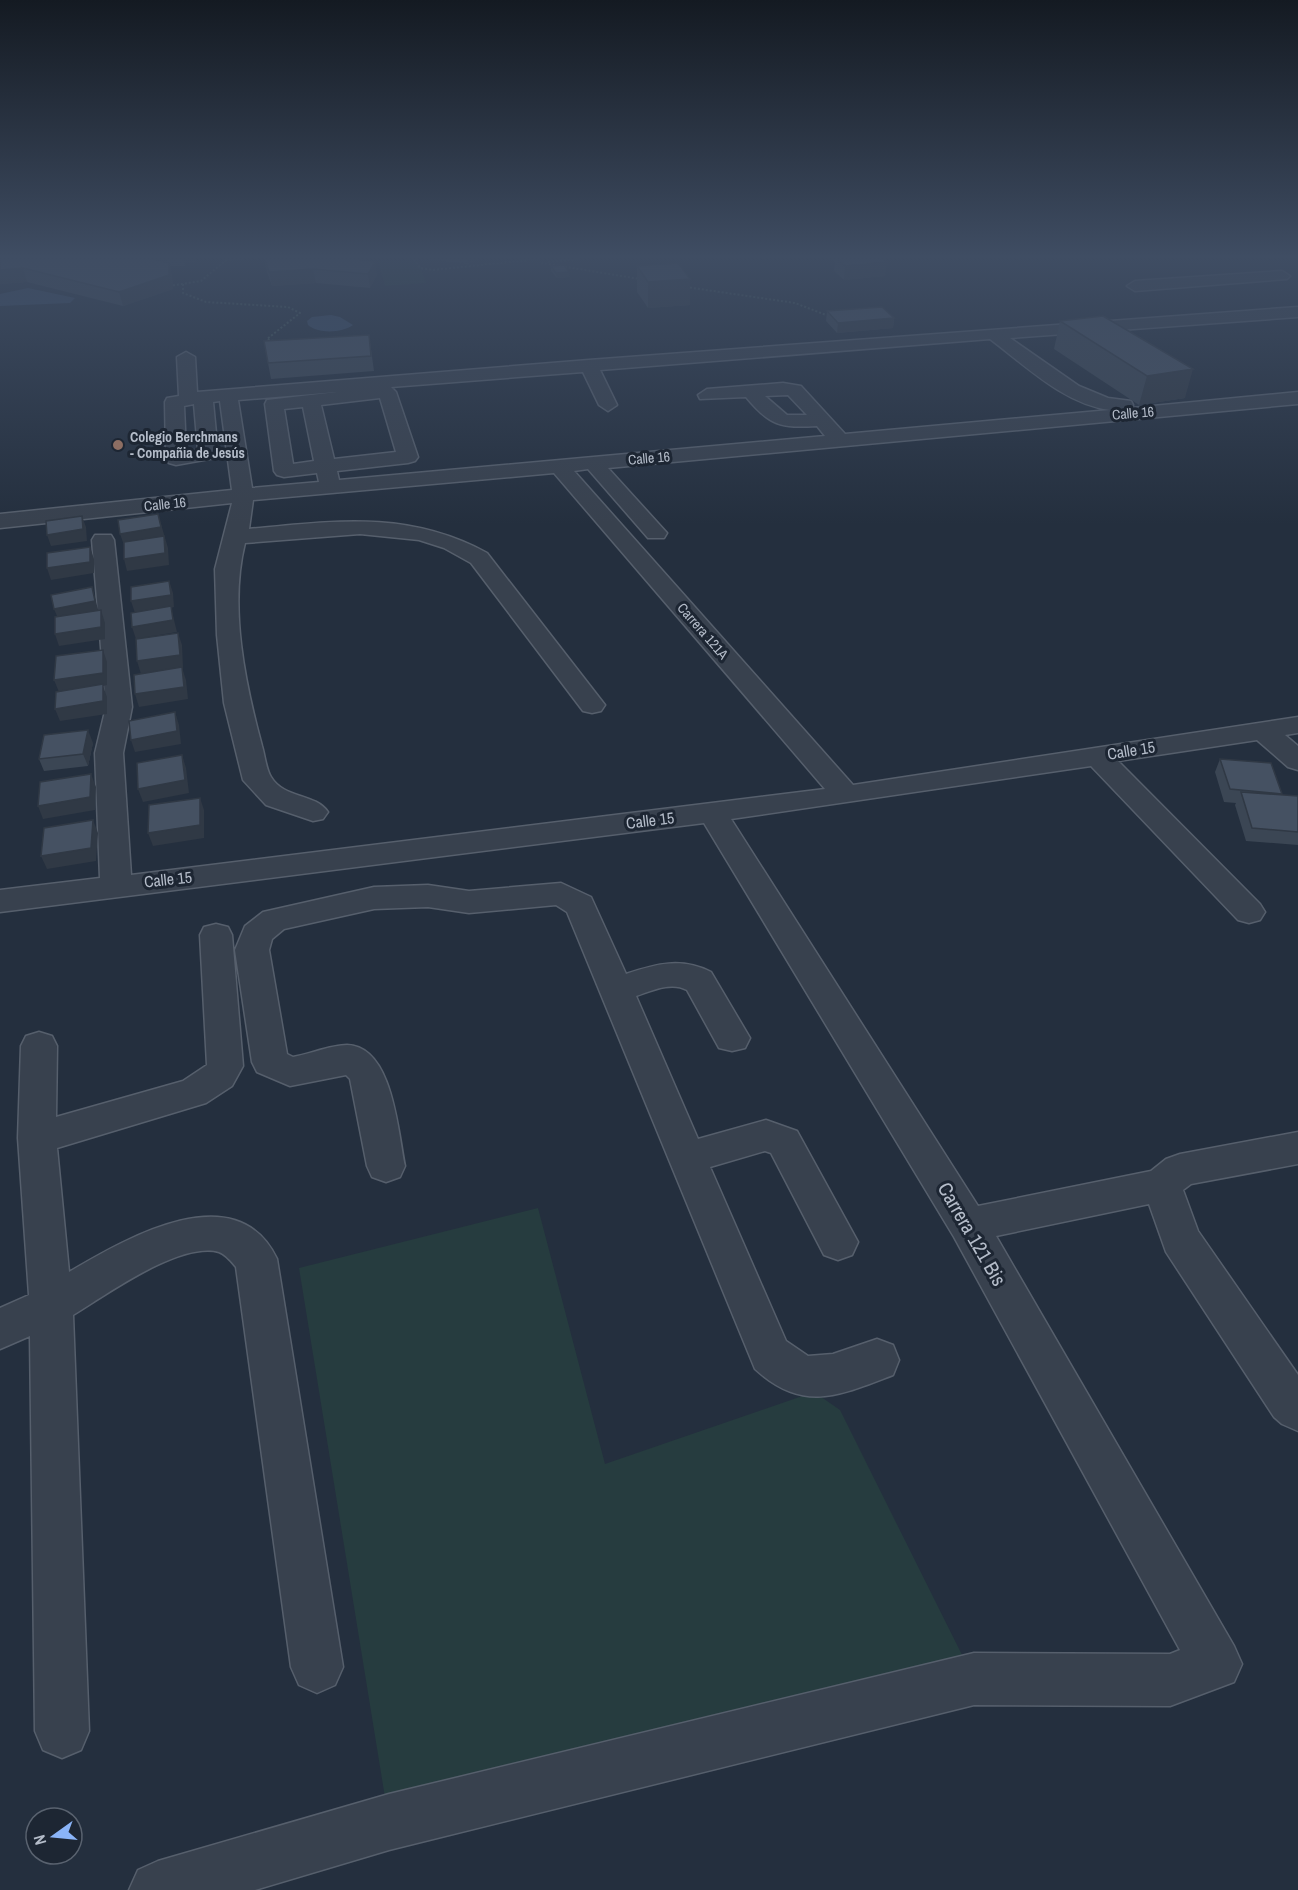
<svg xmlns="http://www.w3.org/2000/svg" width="1298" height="1890" font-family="'Archivo Narrow',sans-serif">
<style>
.green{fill:#263c3f}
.water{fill:#394c67}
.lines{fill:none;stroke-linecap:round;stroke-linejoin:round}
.minor-casing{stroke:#565f6c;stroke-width:3}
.path{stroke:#44595c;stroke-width:2;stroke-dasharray:2 2;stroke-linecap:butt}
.minor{fill:#38414e;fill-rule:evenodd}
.wall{fill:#3b4654}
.shaded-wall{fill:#303945}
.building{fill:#455162;stroke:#303945;stroke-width:1.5}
.education-dot{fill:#8d6e63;stroke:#1d2633;stroke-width:2}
.labels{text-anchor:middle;stroke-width:6;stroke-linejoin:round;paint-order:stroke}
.far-street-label{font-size:14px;fill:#b4bcc9;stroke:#1d2633}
.far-poi-label{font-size:14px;font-weight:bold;fill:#b4bcc9;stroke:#1d2633;text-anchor:start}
.street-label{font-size:16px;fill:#b4bcc9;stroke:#1d2633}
.near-street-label{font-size:20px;fill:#b4bcc9;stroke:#1d2633}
</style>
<rect width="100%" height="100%" fill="#242f3e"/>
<path class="green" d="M 418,259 L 426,283 L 385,286 L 378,261 Z
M 538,1208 L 605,1464 L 814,1392 L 840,1410 L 974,1679 L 389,1822 L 299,1268 Z"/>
<path class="water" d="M 28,288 L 75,298 L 70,303 L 0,306 L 0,294 Z
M 331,315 L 340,317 L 353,325 C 342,333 318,334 308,325 L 307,321 L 312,317 Z"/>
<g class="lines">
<g class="minor-casing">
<path id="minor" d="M 1282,271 L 1290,276 L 1287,279 L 1135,291 L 1127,286 L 1135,281 Z
M 1298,307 L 1298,317 L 1010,338 L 1079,386 L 1108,398 L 1131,401 L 1133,405 L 1132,408 L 1298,392 L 1298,404 L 608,468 L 667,533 L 664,538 L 648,538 L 588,469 L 574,471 L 853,785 L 1298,717 L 1298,733 L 1285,735 L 1298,746 L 1298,770 L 1288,767 L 1257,740 L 1118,761 L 1260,904 L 1265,912 L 1260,920 L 1249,923 L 1238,920 L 1091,766 L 731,819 L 978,1206 L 1151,1171 L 1166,1159 L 1180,1154 L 1298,1132 L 1298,1164 L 1191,1184 L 1183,1190 L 1198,1231 L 1298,1375 L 1298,1431 L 1282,1424 L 1274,1417 L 1166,1252 L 1149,1204 L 996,1236 L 1234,1646 L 1242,1664 L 1234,1682 L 1170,1706 L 974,1705 L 389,1850 L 255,1890 L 129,1890 L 138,1870 L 158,1861 L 389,1794 L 974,1653 L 1170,1654 L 1180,1650 L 954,1237 L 704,823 L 0,912 L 0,890 L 100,878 L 95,753 L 106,707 L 92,540 L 95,535 L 111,535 L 114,540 L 132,707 L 123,753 L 131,875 L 825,789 L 554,473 L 253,500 L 249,529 C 335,521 408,510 487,553 L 605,705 L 601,711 L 592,713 L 583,711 L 471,563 L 444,548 L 419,540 L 360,534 L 245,543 C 229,607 245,683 262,746 C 265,756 266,769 271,777 C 284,799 315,793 328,812 L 323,819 L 313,821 L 266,805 L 243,780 L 224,703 L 217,635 L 215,569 L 232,503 L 0,528 L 0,514 L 232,490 L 220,401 L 213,402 L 218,454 L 215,458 L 176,465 L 169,463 L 166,459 L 165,402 L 167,398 L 179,396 L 177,357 L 186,352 L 195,357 L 197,392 L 589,360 ZM 990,339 C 1026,366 1064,404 1110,410 L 845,434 L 801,386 L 783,383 L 707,389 L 698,395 L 700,399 L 746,397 C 770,426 780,428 817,426 L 825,436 L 339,480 L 337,471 L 408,463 L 415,461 L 418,457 L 396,392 L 391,387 L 583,372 L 599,405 L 608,411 L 617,405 L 600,370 ZM 337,392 L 267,400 L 265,404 L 274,471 L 277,475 L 284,477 L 317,473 L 319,482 L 252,488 L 238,400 ZM 788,395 L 807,415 L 787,415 L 765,396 ZM 380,398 L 396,452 L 334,459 L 321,405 ZM 194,404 L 198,450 L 186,451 L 184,406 ZM 303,407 L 314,461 L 293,464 L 284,409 Z
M 561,883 L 591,897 L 626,974 C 656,964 681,957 711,972 L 750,1038 L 745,1048 L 732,1051 L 719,1048 L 687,990 C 671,981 651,991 636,996 L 698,1139 L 766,1120 L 797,1131 L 858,1242 L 852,1255 L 838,1260 L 824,1255 L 771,1153 L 765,1151 L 710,1167 L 786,1341 L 808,1356 L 833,1354 L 877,1339 L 893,1345 L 899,1360 L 893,1375 C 838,1396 803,1413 755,1369 L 567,912 L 556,905 L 469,913 L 428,907 L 374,909 L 284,929 L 272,939 L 269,950 L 287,1054 L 293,1057 C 310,1054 331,1045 347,1045 C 393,1046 398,1133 405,1166 L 400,1177 L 386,1182 L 372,1177 L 367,1166 L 350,1079 L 346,1075 L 290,1086 L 257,1072 L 252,1062 L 235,950 L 245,926 L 263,912 L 374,887 L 428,885 L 469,891 Z
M 216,924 L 228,927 L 232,935 L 243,1066 L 232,1086 L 206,1103 L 57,1148 L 69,1272 C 124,1240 236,1173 277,1259 L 343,1667 L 335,1685 L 317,1693 L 299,1685 L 291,1667 L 236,1267 C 232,1262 225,1254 219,1252 C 180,1241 106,1295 73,1315 L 89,1731 L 81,1750 L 62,1758 L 43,1750 L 35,1731 L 30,1336 L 0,1349 L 0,1308 L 29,1295 L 18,1138 L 21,1046 L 26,1036 L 39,1032 L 52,1036 L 57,1046 L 56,1117 L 183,1081 L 207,1065 L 200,935 L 204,927 Z"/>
</g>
<path class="path" d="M 414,259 L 420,268 L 432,270 L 539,259
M 539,259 L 542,263 L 640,279
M 548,262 L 578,259
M 183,284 L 183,293 L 206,302 L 288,307 L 300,313 L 267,339 L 273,341
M 169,286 L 201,281 L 226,260 L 244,259
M 686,287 L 795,303 L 826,315"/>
<use href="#minor" class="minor"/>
</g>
<path class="wall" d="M 0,259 L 196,259 L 196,262 L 185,263 L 185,266 L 170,266 L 172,277 L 173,289 L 123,306 L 27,282 L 0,284 Z
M 264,259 L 377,275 L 370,288 L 316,283 L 272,286 L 267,272 Z
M 427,259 L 479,259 L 468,264 Z
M 831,259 L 883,259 L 885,276 L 844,280 L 834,271 L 835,262 Z
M 551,266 L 570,277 L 557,278 L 551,271 Z
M 637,266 L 690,279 L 690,305 L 648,308 L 637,292 Z
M 827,311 L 894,318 L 893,328 L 837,333 L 826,321 Z
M 1060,321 L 1185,398 L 1139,405 L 1054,349 Z
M 369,335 L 374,371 L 271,379 L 268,363 Z
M 93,743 L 88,766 L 44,771 L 39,759 Z
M 1220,759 L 1282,794 L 1282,795 L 1298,796 L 1298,845 L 1246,841 L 1235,805 L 1236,803 L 1224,802 L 1215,772 Z"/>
<path class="shaded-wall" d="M 136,259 L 166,259 L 167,266 Z
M 183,259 L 196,259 L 196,262 L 185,263 L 185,266 Z
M 467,259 L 479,259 L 468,264 Z
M 375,262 L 377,275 L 370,288 L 368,274 Z
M 887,262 L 885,276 L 844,280 L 845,266 Z
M 169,263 L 172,277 L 173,289 L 123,306 L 119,292 Z
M 23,268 L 27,282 L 0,284 L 0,270 Z
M 313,269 L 316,283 L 272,286 L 269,272 Z
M 569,272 L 570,277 L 557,278 L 556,273 Z
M 690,279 L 690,305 L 648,308 L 648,282 Z
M 894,318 L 893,328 L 837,333 L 838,323 Z
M 1193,369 L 1185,398 L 1139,405 L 1147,376 Z
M 158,514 L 168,548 L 169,565 L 127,571 L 124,559 L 124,545 L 120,534 Z
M 82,516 L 86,527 L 87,541 L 51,546 L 47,535 Z
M 90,547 L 94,559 L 94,573 L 51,580 L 47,568 Z
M 169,581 L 173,593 L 174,607 L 171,608 L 177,632 L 136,639 L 132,627 L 135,613 L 131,601 Z
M 92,587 L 99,613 L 59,621 L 54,609 Z
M 101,610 L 105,623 L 105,639 L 59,646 L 55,634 Z
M 178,633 L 182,645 L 183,667 L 182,668 L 186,680 L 188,699 L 139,707 L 135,694 L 141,674 L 137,661 Z
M 103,650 L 107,662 L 107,685 L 103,686 L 107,697 L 107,714 L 60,721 L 55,709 L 59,692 L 54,680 Z
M 175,712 L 179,725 L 181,744 L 135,752 L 131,740 Z
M 88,730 L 93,743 L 88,766 L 83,754 Z
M 182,755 L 186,768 L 189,793 L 143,802 L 138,789 Z
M 91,774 L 96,787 L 95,810 L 43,819 L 38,806 Z
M 200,798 L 204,810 L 204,838 L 153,846 L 148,833 Z
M 93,820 L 98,833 L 96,861 L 47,869 L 41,856 Z"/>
<path class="building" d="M 0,259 L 152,259 L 169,263 L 169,275 L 119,292 L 23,268 L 0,270 Z
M 265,259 L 356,259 L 375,262 L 368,274 L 313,269 L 269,272 Z
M 837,259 L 883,259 L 887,262 L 845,266 Z
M 678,263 L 690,279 L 648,282 L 637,266 Z
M 564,265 L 569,272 L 556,273 L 551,266 Z
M 882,307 L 894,318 L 838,323 L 827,311 Z
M 1103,316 L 1193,369 L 1147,376 L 1060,321 Z
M 369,335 L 371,356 L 268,363 L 264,341 Z
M 158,514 L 161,527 L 120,534 L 118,520 Z
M 82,516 L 83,529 L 47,535 L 46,521 Z
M 164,536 L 165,553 L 124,559 L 124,542 Z
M 90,547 L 90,562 L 47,568 L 47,553 Z
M 169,581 L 171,595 L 131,601 L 131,587 Z
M 92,587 L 95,601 L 54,609 L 51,595 Z
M 171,606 L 173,620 L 132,627 L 131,613 Z
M 101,610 L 101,627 L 55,634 L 55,617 Z
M 178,633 L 180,655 L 137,661 L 136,639 Z
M 103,650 L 103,673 L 54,680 L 56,656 Z
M 182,667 L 184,687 L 135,694 L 134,675 Z
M 103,684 L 103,701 L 55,709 L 56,692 Z
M 175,712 L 177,731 L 131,740 L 129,721 Z
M 88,730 L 83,754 L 39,759 L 44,735 Z
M 182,755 L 185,780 L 138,789 L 137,763 Z
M 1220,759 L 1271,763 L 1282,794 L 1230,789 Z
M 91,774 L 90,797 L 38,806 L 40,782 Z
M 1241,792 L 1298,796 L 1298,832 L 1252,828 Z
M 200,798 L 200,825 L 148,833 L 149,805 Z
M 93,820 L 91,848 L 41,856 L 44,828 Z"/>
<linearGradient id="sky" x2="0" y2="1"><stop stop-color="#141a22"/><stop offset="0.49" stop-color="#3f4d63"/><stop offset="1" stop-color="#3f4d63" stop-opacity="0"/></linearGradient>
<rect width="1298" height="524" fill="url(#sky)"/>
<circle class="education-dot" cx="118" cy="445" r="6"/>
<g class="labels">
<g class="far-street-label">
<text transform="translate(1133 413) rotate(-5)" y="5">Calle 16</text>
<text transform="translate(649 458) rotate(-5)" y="5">Calle 16</text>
<text transform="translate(165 504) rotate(-6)" y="5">Calle 16</text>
<text transform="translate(703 631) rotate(49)" y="5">Carrera 121A</text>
</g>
<g class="far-poi-label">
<text x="130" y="442">Colegio Berchmans<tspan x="130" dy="16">- Compañia de Jesús</tspan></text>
</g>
<g class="street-label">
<text transform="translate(1131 750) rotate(-9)" y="6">Calle 15</text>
<text transform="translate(650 820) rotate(-7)" y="6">Calle 15</text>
<text transform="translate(168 879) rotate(-6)" y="6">Calle 15</text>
</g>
<g class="near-street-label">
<text transform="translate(972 1234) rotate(60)" y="7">Carrera 121 Bis</text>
</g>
</g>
<g transform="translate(54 1836) rotate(255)"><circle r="28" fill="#1d2633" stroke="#59626f" stroke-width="1.5"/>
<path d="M0-4.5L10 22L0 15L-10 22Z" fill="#8ab4f8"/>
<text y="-9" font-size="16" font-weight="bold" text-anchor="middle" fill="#b4bcc9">N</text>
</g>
</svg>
